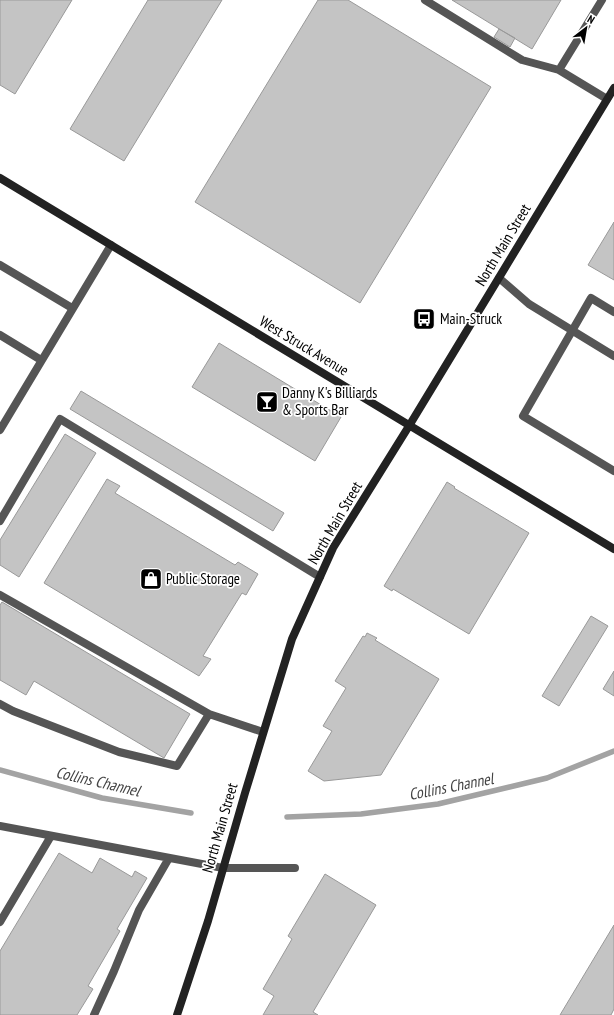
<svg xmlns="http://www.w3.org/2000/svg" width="614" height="1015" font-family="'PT Sans Narrow',sans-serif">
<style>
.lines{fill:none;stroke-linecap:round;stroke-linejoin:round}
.stream{stroke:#a3a3a3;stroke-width:5.5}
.building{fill:#c4c4c4;stroke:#999}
.lane{stroke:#555;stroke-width:8}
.secondary{stroke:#222;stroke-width:8}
.labels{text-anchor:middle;stroke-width:3.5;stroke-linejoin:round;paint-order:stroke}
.street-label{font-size:15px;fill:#000;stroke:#fff}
.poi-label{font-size:15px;fill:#000;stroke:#fff;text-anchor:start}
.water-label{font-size:16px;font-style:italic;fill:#444;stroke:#fff}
</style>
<rect width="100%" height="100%" fill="#fff"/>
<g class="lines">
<path class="stream" d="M 0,770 L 102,798 L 191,813
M 287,817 L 361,814 L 438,804 L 547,778 L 614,751"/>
</g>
<path class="building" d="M 0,0 L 72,0 L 15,94 L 0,85 Z
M 148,0 L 222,0 L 124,161 L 70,129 Z
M 318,0 L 348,0 L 491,87 L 360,303 L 195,202 Z
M 452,0 L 561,0 L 532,49 Z
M 499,29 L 515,38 L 510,47 L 494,37 Z
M 614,222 L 614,280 L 588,265 Z
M 219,343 L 341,417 L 315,461 L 192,387 Z
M 81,391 L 284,513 L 273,531 L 70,409 Z
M 65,434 L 96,453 L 19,577 L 0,565 L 0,540 Z
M 107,479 L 120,486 L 115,493 L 235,565 L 238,562 L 258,574 L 246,595 L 242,593 L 203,656 L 211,659 L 199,676 L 44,583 Z
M 447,482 L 455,487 L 454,488 L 529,533 L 469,634 L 393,589 L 392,591 L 384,586 Z
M 2,602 L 190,714 L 164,758 L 34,681 L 26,695 L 0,680 L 0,605 Z
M 591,616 L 608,626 L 559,706 L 542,696 Z
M 367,633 L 377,638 L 375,640 L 439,679 L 381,775 L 324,781 L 308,771 L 332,731 L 323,726 L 346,688 L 335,681 L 363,636 L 365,637 Z
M 614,671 L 614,696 L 603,689 Z
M 59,853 L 92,873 L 100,858 L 132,877 L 135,871 L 147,878 L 117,929 L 120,931 L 88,986 L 93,989 L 77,1015 L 0,1015 L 0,951 Z
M 325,874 L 376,905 L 313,1012 L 318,1015 L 263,1015 L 274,996 L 263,989 L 292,939 L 288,936 Z
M 614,925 L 614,1009 L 611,1015 L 560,1015 Z"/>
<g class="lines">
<path class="lane" d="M 425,0 L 522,60 L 559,70
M 602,0 L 559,70 L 607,99
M 0,265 L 72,308
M 499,278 L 529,304 L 614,356
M 614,312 L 591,298 L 523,416 L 614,471
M 0,335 L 41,360
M 0,430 L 111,245
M 0,521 L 60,419 L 320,577
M 0,595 L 209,714 L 263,732
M 0,704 L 13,711 L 119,752 L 177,766 L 209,714
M 0,826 L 223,868 L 295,868
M 0,922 L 51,836
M 94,1015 L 114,971 L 139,910 L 169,858"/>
<path class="secondary" d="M 0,178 L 614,549
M 177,1015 L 208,921 L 245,793 L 292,639 L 333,548 L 409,426 L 614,88"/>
</g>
<defs>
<g id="bus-square" transform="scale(1.15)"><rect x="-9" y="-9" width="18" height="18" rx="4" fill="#000" stroke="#fff"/><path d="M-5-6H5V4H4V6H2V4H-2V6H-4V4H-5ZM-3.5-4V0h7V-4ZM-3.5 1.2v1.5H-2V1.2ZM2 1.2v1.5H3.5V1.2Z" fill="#fff"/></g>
<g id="bar-square" transform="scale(1.15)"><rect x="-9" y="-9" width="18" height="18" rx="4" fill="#000" stroke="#fff"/><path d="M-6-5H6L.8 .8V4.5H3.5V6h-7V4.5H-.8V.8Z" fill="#fff"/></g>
<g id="shop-square" transform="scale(1.15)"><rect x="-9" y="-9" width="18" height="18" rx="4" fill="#000" stroke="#fff"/><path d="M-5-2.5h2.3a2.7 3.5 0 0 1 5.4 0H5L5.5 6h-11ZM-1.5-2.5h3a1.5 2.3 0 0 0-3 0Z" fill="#fff"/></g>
</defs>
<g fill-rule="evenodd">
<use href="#bus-square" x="424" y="319"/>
<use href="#bar-square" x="267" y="402"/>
<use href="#shop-square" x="151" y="579"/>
</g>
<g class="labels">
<g class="street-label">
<text transform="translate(503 245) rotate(-59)" y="5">North Main Street</text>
<text transform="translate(304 346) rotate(31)" y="5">West Struck Avenue</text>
<text transform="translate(335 523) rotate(-60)" y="5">North Main Street</text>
<text transform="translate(220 828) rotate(-74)" y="5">North Main Street</text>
</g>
<g class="poi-label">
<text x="440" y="324">Main-Struck</text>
<text x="282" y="398">Danny K's Billiards<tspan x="282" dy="17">&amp; Sports Bar</tspan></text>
<text x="166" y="584">Public Storage</text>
</g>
<g class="water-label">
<text transform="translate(98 781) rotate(13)" y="6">Collins Channel</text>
<text transform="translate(451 786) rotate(-11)" y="6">Collins Channel</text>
</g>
</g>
<g transform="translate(586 28) rotate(31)" stroke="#ffffff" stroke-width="3" paint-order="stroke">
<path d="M0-3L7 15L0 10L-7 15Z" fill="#000000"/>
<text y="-6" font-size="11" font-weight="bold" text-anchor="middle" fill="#000000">N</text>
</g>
</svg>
